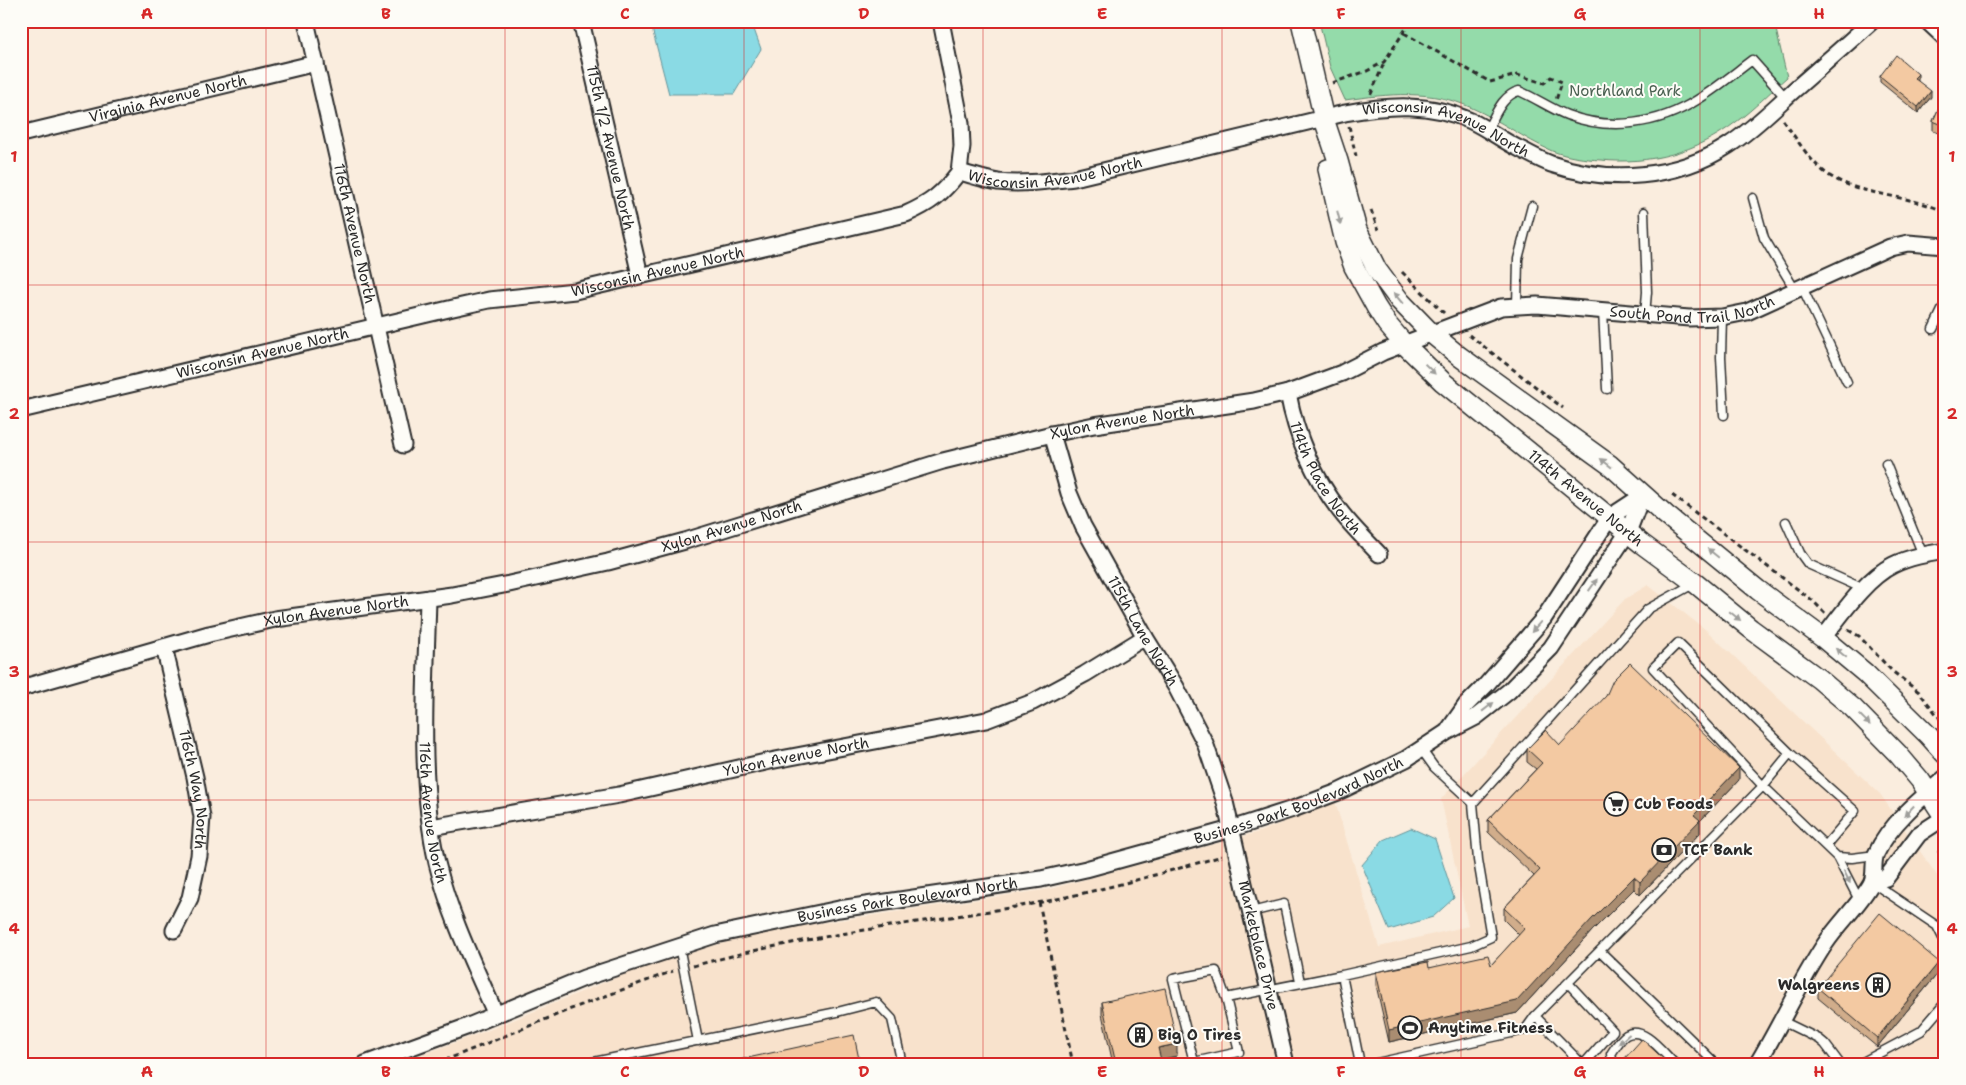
<svg xmlns="http://www.w3.org/2000/svg" width="1966" height="1085" font-family="'Shantell Sans',sans-serif">
<style>
.built{fill:#f8e2cc}
.green{fill:#94dbaa;stroke:#60836a}
.water{fill:#8adae4;stroke:#64949a}
.lines{fill:none;stroke-linecap:round;stroke-linejoin:round}
.service-casing{stroke:#2b2b2b;stroke-width:11}
.minor-casing{stroke:#2b2b2b;stroke-width:19}
.tertiary-casing{stroke:#2b2b2b;stroke-width:22}
.path{stroke:#2b2b2b;stroke-width:3;stroke-dasharray:5 4;stroke-linecap:butt}
.service{stroke:#fdfcf7;stroke-width:8}
.minor{stroke:#fdfcf7;stroke-width:15}
.tertiary{stroke:#fdfcf7;stroke-width:19}
.wall{fill:#d1ad8b;stroke:#2b2b2b}
.shaded-wall{fill:#aa8d71;stroke:#2b2b2b}
.building{fill:#f3c9a2;stroke:#2b2b2b}
.oneway{fill:#9e9e9b}
.grid{fill:none;stroke:#d62828;stroke-width:1;stroke-opacity:0.55}
.labels{text-anchor:middle;stroke-width:4;stroke-linejoin:round;paint-order:stroke}
.park-label{font-size:15px;fill:#4a6051;stroke:#fdfcf7}
.street-label{font-size:15px;fill:#2b2b2b;stroke:#fdfcf7}
.poi-label{font-size:15px;font-weight:bold;fill:#2b2b2b;stroke:#fdfcf7;text-anchor:start}
.neatline{fill:none;stroke:#d62828;stroke-width:2}
.grid-label{font-size:16px;text-anchor:middle;font-weight:bold;fill:#d62828}
</style>
<rect width="100%" height="100%" fill="#faedde"/>
<filter id="ink" filterUnits="userSpaceOnUse"><feTurbulence type="fractalNoise" baseFrequency=".02" numOctaves="2"/><feDisplacementMap in="SourceGraphic" scale="10" xChannelSelector="R" yChannelSelector="G"/><feConvolveMatrix kernelMatrix="1 2 1 2 8 2 1 2 1" color-interpolation-filters="sRGB"/></filter>
<g filter="url(#ink)">
<path class="built" d="M 1648,585 L 1706,630 L 1880,794 L 1945,887 L 1945,1057 L 1930,1064 L 397,1064 L 489,1030 L 654,962 L 768,931 L 1050,889 L 1259,832 L 1335,802 L 1379,947 L 1468,926 L 1441,799 L 1625,599 Z"/>
<path class="green" d="M 1319,21 L 1774,21 L 1787,77 C 1770,92 1754,109 1736,122 C 1697,152 1649,165 1601,160 C 1584,159 1568,157 1552,151 C 1524,139 1500,120 1472,108 C 1431,89 1388,94 1345,100 L 1330,67 Z"/>
<path class="water" d="M 650,21 L 751,21 L 761,49 L 734,94 L 669,94 Z
M 1411,828 L 1435,839 L 1454,898 L 1433,917 L 1389,930 L 1362,865 L 1383,840 Z"/>
<g class="lines">
<g class="service-casing">
<path id="service" d="M 1487,130 C 1495,116 1502,95 1519,91 C 1536,98 1551,109 1567,115 C 1583,121 1600,124 1616,124 C 1676,123 1707,94 1752,60 L 1786,98
M 1753,198 L 1764,238 L 1795,290
M 1644,212 L 1647,292 L 1645,315
M 1802,287 L 1847,382
M 1517,306 L 1518,259 L 1532,206
M 1603,311 L 1607,389
M 1722,317 L 1721,357 L 1724,415
M 1933,329 L 1945,304
M 1886,464 L 1923,555
M 1786,522 L 1800,553 L 1808,564 L 1864,589
M 1790,753 L 1678,643 L 1653,668 L 1763,786 L 1837,857
M 1473,803 L 1648,609 L 1695,583
M 1873,883 L 1937,926 L 1945,942
M 1859,900 L 1837,857 L 1852,858 L 1876,855
M 1251,912 L 1284,904 L 1300,982
M 679,946 L 698,1041
M 1600,951 L 1716,1064
M 1342,975 L 1360,1064
M 1568,983 L 1613,1031 L 1584,1064
M 1226,998 L 1239,1052 L 1194,1062 L 1173,979 L 1216,971 L 1226,998 L 1342,975 L 1471,946 L 1491,937 L 1478,860 L 1473,803 L 1434,767 L 1421,749
M 1535,1016 L 1582,1064
M 1782,1021 L 1819,1039 L 1825,1044 L 1840,1064
M 386,1056 L 399,1064
M 584,1064 L 837,1012 L 876,1002 L 892,1019 L 902,1064
M 1372,1064 L 1525,1030 L 1535,1016 L 1763,786 L 1790,753 L 1855,811 L 1826,845
M 1613,1064 L 1611,1054 C 1615,1048 1620,1039 1626,1035 C 1644,1025 1663,1053 1675,1064
M 1859,1064 L 1921,1031 L 1945,1003"/>
</g>
<g class="minor-casing">
<g id="minor">
<path id="s1" d="M 306,21 L 403,445"/>
<path id="s2" d="M 581,21 L 640,275"/>
<path d="M 941,21 L 961,123 L 962,146 L 959,172"/>
<path d="M 1927,21 L 1945,38"/>
<path id="s3" d="M 21,134 L 316,63"/>
<path id="s4" d="M 959,172 C 972,175 985,180 998,182 C 1024,185 1049,181 1074,178 L 1345,113 C 1388,105 1430,102 1471,121 C 1488,129 1503,141 1520,149 C 1530,154 1540,160 1551,164 C 1609,184 1677,179 1729,145 C 1752,130 1772,110 1793,91 C 1819,68 1846,45 1872,21"/>
<path id="s5" d="M 1288,393 C 1296,436 1313,476 1340,511 C 1352,527 1366,540 1379,554"/>
<path id="s6" d="M 21,410 L 453,308 L 489,300 L 575,291 L 906,214 C 931,203 942,194 959,172"/>
<path id="s7" d="M 1052,434 L 1069,493 L 1083,526 L 1145,637 L 1176,687 L 1205,743 L 1225,802 L 1286,1064"/>
<path id="s8" d="M 428,598 C 426,684 418,779 437,863 C 450,916 474,965 496,1015"/>
<path d="M 1823,638 C 1841,615 1866,578 1893,565 C 1909,557 1927,554 1945,551"/>
<path id="s9" d="M 164,647 L 195,777 L 202,817 L 199,856 L 190,898 L 174,930"/>
<path id="s10" d="M 21,688 L 209,634 L 275,619 L 452,595 L 509,584 L 608,562 L 685,541 L 943,461 L 1052,434 L 1094,425 L 1254,401 L 1288,393 L 1342,373 L 1383,352 L 1501,307 L 1537,305 L 1689,318 L 1722,317 L 1747,312 L 1890,247 L 1908,243 L 1945,246"/>
<path d="M 1449,729 L 1466,705 L 1486,685 L 1544,618 L 1610,517 L 1642,496"/>
<path id="s11" d="M 431,827 L 619,795 L 770,761 L 986,720 L 1033,702 L 1085,674 L 1145,637"/>
<path d="M 1872,882 L 1886,878 L 1919,834 L 1945,817"/>
<path id="s12" d="M 365,1064 L 466,1027 L 584,978 L 715,935 L 839,909 L 1041,879 L 1086,869 L 1231,829 L 1293,809 L 1338,792 L 1406,759 L 1447,732 L 1476,717 L 1509,691 L 1551,648 L 1628,532 L 1642,496"/>
<path d="M 1757,1064 C 1781,1025 1799,983 1825,944 C 1839,923 1859,905 1871,884 C 1876,875 1872,863 1876,854 C 1889,825 1921,798 1945,778"/>
</g>
</g>
<g class="tertiary-casing">
<g id="tertiary">
<path d="M 1301,21 L 1324,119 L 1338,161 L 1357,230 L 1377,270 L 1400,301 L 1431,333 L 1459,356 L 1610,465 L 1666,515 L 1758,590 L 1823,638 L 1865,673 L 1928,735 L 1945,754"/>
<path id="s13" d="M 1328,169 L 1345,242 L 1354,267 L 1376,307 L 1387,324 L 1404,344 L 1443,382 L 1642,544 L 1695,583 L 1751,629 L 1819,679 L 1853,708 L 1898,754 L 1920,780 L 1945,818"/>
</g>
</g>
<path class="path" d="M 1404,33 L 1490,82 L 1517,75 L 1544,83 L 1551,77 L 1562,82 L 1556,100
M 1332,83 L 1367,71 L 1384,62 L 1411,21
M 1371,94 L 1384,63
M 1783,120 C 1797,139 1810,163 1830,176 C 1864,197 1909,194 1945,212
M 1349,126 L 1356,156
M 1371,210 L 1378,230
M 1402,272 L 1444,313
M 1469,335 L 1563,408
M 1672,495 L 1812,600 L 1825,613
M 1848,630 L 1859,636 L 1892,671 L 1919,692 L 1945,725
M 1938,853 L 1945,847
M 1039,902 L 1073,1064
M 693,966 C 801,936 911,924 1021,906 C 1089,894 1156,875 1222,856
M 436,1064 L 576,1007 L 673,971"/>
<use href="#service" class="service"/>
<use href="#minor" class="minor"/>
<use href="#tertiary" class="tertiary"/>
</g>
<path class="wall" d="M 1880,76 L 1918,80 L 1918,81 L 1931,97 L 1918,113 L 1880,82 Z
M 1945,94 L 1945,135 L 1933,131 L 1933,121 Z
M 1560,745 L 1739,780 L 1700,821 L 1700,833 L 1640,895 L 1634,889 L 1592,931 L 1517,1013 L 1389,1042 L 1376,985 L 1376,972 L 1429,968 L 1491,965 L 1519,935 L 1504,920 L 1504,908 L 1534,876 L 1488,832 L 1488,820 L 1536,769 L 1527,762 L 1527,749 Z
M 1939,972 L 1877,1047 L 1818,998 L 1818,988 Z
M 1102,1002 L 1177,1056 L 1161,1060 L 1162,1064 L 1113,1064 L 1102,1014 Z
M 1625,1058 L 1669,1064 L 1625,1064 Z"/>
<path class="shaded-wall" d="M 1918,74 L 1918,80 L 1914,84 L 1914,78 Z
M 1931,91 L 1931,97 L 1918,113 L 1918,107 Z
M 1739,768 L 1739,780 L 1700,821 L 1700,833 L 1640,895 L 1640,882 L 1694,815 Z
M 1634,877 L 1634,889 L 1592,931 L 1517,1013 L 1389,1042 L 1389,1030 Z
M 1939,962 L 1939,972 L 1877,1047 L 1877,1038 Z
M 1177,1044 L 1177,1056 L 1158,1060 L 1158,1048 Z"/>
<path class="building" d="M 1896,55 L 1918,74 L 1914,78 L 1931,91 L 1918,107 L 1880,76 Z
M 1945,94 L 1945,126 L 1933,121 Z
M 1630,663 L 1739,768 L 1694,815 L 1700,820 L 1640,882 L 1634,877 L 1592,919 L 1517,1001 L 1389,1030 L 1376,972 L 1428,962 L 1429,968 L 1488,955 L 1491,965 L 1525,928 L 1504,908 L 1540,870 L 1488,820 L 1542,763 L 1527,749 L 1546,730 L 1560,745 L 1606,696 L 1613,680 Z
M 1880,913 L 1939,962 L 1877,1038 L 1818,988 Z
M 1165,988 L 1177,1044 L 1158,1048 L 1162,1064 L 1116,1064 L 1102,1002 Z
M 854,1035 L 860,1064 L 720,1064 Z
M 1642,1039 L 1669,1064 L 1632,1064 L 1625,1058 Z"/>
<defs><path id="oneway-solid" d="M-6-.8H1V-3.2L6.5 0L1 3.2V.8H-6Z" transform="scale(1.25)"/></defs>
<g class="oneway">
<use href="#oneway-solid" transform="translate(1339 218) rotate(76)"/>
<use href="#oneway-solid" transform="translate(1398 298) rotate(-130)"/>
<use href="#oneway-solid" transform="translate(1430 369) rotate(44)"/>
<use href="#oneway-solid" transform="translate(1606 463) rotate(-142)"/>
<use href="#oneway-solid" transform="translate(1713 553) rotate(-141)"/>
<use href="#oneway-solid" transform="translate(1593 585) rotate(-55)"/>
<use href="#oneway-solid" transform="translate(1735 616) rotate(39)"/>
<use href="#oneway-solid" transform="translate(1536 627) rotate(131)"/>
<use href="#oneway-solid" transform="translate(1841 653) rotate(-140)"/>
<use href="#oneway-solid" transform="translate(1488 707) rotate(-38)"/>
<use href="#oneway-solid" transform="translate(1865 720) rotate(45)"/>
<use href="#oneway-solid" transform="translate(1909 811) rotate(133)"/>
<use href="#oneway-solid" transform="translate(1847 877) rotate(64)"/>
<use href="#oneway-solid" transform="translate(1624 1039) rotate(138)"/>
</g>
</g>
<path class="grid" d="M 266,21 L 266,1064M 505,21 L 505,1064M 744,21 L 744,1064M 983,21 L 983,1064M 1222,21 L 1222,1064M 1461,21 L 1461,1064M 1700,21 L 1700,1064M 21,285 L 1945,285M 21,542 L 1945,542M 21,800 L 1945,800"/>
<defs>
<g id="supermarket-ring" transform="scale(1.25)"><circle r="9.5" fill="#fdfcf7" stroke="#2b2b2b" stroke-width="1.5"/><path d="M-6-5.5h2.5l.6 2H6L4.5 2H-2.5L-4.4-4H-6ZM-1.5 3.2a1.3 1.3 0 1 0 .1 0ZM3 3.2a1.3 1.3 0 1 0 .1 0Z" fill="#2b2b2b"/></g>
<g id="bank-ring" transform="scale(1.25)"><circle r="9.5" fill="#fdfcf7" stroke="#2b2b2b" stroke-width="1.5"/><path d="M-6-4H6V4H-6ZM0-2.3a2.3 2.3 0 1 0 0 4.6a2.3 2.3 0 1 0 0-4.6Z" fill="#2b2b2b"/></g>
<g id="building-ring" transform="scale(1.25)"><circle r="9.5" fill="#fdfcf7" stroke="#2b2b2b" stroke-width="1.5"/><path d="M-4-6H4V6H1V3H-1V6H-4ZM-2.5-4.3h1.7v1.8h-1.7ZM.8-4.3h1.7v1.8H.8ZM-2.5-1h1.7V.8h-1.7ZM.8-1h1.7V.8H.8Z" fill="#2b2b2b"/></g>
<g id="stadium-ring" transform="scale(1.25)"><circle r="9.5" fill="#fdfcf7" stroke="#2b2b2b" stroke-width="1.5"/><path d="M0-5a6.5 5 0 1 0 0 10a6.5 5 0 1 0 0-10ZM-3.5-1.8h7v3.6h-7Z" fill="#2b2b2b"/></g>
</defs>
<g fill-rule="evenodd">
<use href="#supermarket-ring" x="1616" y="804"/>
<use href="#bank-ring" x="1664" y="850"/>
<use href="#building-ring" x="1878" y="985"/>
<use href="#stadium-ring" x="1410" y="1028"/>
<use href="#building-ring" x="1140" y="1035"/>
</g>
<g class="labels">
<g class="park-label">
<text x="1625" y="96">Northland Park</text>
</g>
<g class="street-label">
<text dy="5" stroke="none"><textPath href="#s3" startOffset="151">Virginia Avenue North</textPath></text>
<text dy="5" stroke="none"><textPath href="#s4" startOffset="501">Wisconsin Avenue North</textPath></text>
<text dy="5" stroke="none"><textPath href="#s2" startOffset="130">115th 1/2 Avenue North</textPath></text>
<text dy="5" stroke="none"><textPath href="#s4" startOffset="98">Wisconsin Avenue North</textPath></text>
<text dy="5" stroke="none"><textPath href="#s1" startOffset="218">116th Avenue North</textPath></text>
<text dy="5" stroke="none"><textPath href="#s6" startOffset="652">Wisconsin Avenue North</textPath></text>
<text dy="5" stroke="none"><textPath href="#s10" startOffset="1726">South Pond Trail North</textPath></text>
<text dy="5" stroke="none"><textPath href="#s6" startOffset="248">Wisconsin Avenue North</textPath></text>
<text dy="5" stroke="none"><textPath href="#s10" startOffset="1135">Xylon Avenue North</textPath></text>
<text dy="5" stroke="none"><textPath href="#s5" startOffset="94">114th Place North</textPath></text>
<text dy="5" stroke="none"><textPath href="#s13" startOffset="432">114th Avenue North</textPath></text>
<text dy="5" stroke="none"><textPath href="#s10" startOffset="730">Xylon Avenue North</textPath></text>
<text dy="5" stroke="none"><textPath href="#s10" startOffset="325">Xylon Avenue North</textPath></text>
<text dy="5" stroke="none"><textPath href="#s7" startOffset="218">115th Lane North</textPath></text>
<text dy="5" stroke="none"><textPath href="#s11" startOffset="372">Yukon Avenue North</textPath></text>
<text dy="5" stroke="none"><textPath href="#s9" startOffset="146">116th Way North</textPath></text>
<text dy="5" stroke="none"><textPath href="#s12" startOffset="974">Business Park Boulevard North</textPath></text>
<text dy="5" stroke="none"><textPath href="#s8" startOffset="215">116th Avenue North</textPath></text>
<text dy="5" stroke="none"><textPath href="#s12" startOffset="569">Business Park Boulevard North</textPath></text>
<text dy="5" stroke="none"><textPath href="#s7" startOffset="556">Marketplace Drive</textPath></text>
</g>
<g class="poi-label">
<text x="1634" y="809">Cub Foods</text>
<text x="1682" y="855">TCF Bank</text>
<text x="1860" y="990" text-anchor="end">Walgreens</text>
<text x="1428" y="1033">Anytime Fitness</text>
<text x="1158" y="1040">Big O Tires</text>
</g>
</g>
<rect width="1966" height="1085" fill="none" stroke="#fdfcf7" stroke-width="55"/>
<rect x="28" y="28" width="1910" height="1030" class="neatline"/>
<g class="grid-label">
<text x="147" y="19">A</text>
<text x="386" y="19">B</text>
<text x="625" y="19">C</text>
<text x="864" y="19">D</text>
<text x="1102" y="19">E</text>
<text x="1341" y="19">F</text>
<text x="1580" y="19">G</text>
<text x="1819" y="19">H</text>
<text x="14" y="162">1</text>
<text x="1952" y="162">1</text>
<text x="14" y="419">2</text>
<text x="1952" y="419">2</text>
<text x="14" y="677">3</text>
<text x="1952" y="677">3</text>
<text x="14" y="934">4</text>
<text x="1952" y="934">4</text>
<text x="147" y="1077">A</text>
<text x="386" y="1077">B</text>
<text x="625" y="1077">C</text>
<text x="864" y="1077">D</text>
<text x="1102" y="1077">E</text>
<text x="1341" y="1077">F</text>
<text x="1580" y="1077">G</text>
<text x="1819" y="1077">H</text>
</g>
</svg>
